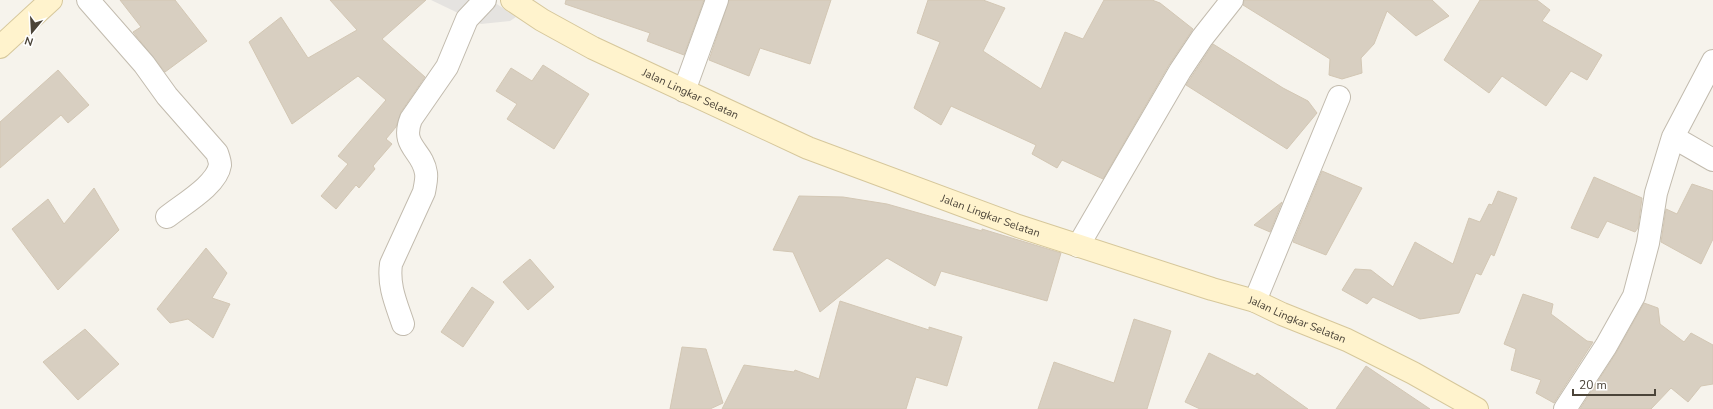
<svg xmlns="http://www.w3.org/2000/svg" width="1713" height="409" font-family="'Nunito Sans',sans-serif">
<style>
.parking{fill:#e5e3e0}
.building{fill:#d8cfc1;stroke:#d3c7b4}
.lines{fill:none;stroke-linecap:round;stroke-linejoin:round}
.street-casing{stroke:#c2bbae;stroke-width:24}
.secondary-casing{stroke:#d6c79b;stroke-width:24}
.street{stroke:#fff;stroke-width:22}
.secondary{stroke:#fff3cd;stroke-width:22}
.labels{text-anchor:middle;stroke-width:3;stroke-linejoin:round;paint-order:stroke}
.street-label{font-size:11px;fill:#4b4439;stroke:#fff}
</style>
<rect width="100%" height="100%" fill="#f6f3ec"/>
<path class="parking" d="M 431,0 L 491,0 L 516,17 L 510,21 L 481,24 Z"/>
<path class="building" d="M 120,0 L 175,0 L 207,41 L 165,72 L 133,32 L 141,27 Z
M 330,0 L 426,0 L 382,39 L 425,77 L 401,112 L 396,127 L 386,139 L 392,144 L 373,166 L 375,169 L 359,188 L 356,185 L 336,209 L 321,196 L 348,164 L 338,156 L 386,100 L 358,76 L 292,124 L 249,42 L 281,17 L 308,58 L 357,30 Z
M 566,0 L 704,0 L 684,55 L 647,41 L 650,33 L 565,4 Z
M 729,0 L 831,0 L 810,64 L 760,48 L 749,76 L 709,60 Z
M 928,0 L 983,0 L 1005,8 L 983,51 L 1041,89 L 1065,32 L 1083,39 L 1104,0 L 1152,0 L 1160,3 L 1193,29 L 1169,65 L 1103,179 L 1062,160 L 1057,168 L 1032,154 L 1036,145 L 951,106 L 941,125 L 914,108 L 940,42 L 917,33 Z
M 1244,0 L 1432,0 L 1449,16 L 1416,36 L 1387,11 L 1374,44 L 1361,58 L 1362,73 L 1342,79 L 1329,75 L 1330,59 L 1243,5 Z
M 1480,0 L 1537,0 L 1550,10 L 1542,21 L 1602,55 L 1587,80 L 1571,71 L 1546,106 L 1502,76 L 1489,93 L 1444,60 Z
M 1213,44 L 1283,88 L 1308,101 L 1317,113 L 1287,149 L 1186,85 Z
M 543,65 L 589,94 L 554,149 L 507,119 L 517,104 L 496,91 L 511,68 L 532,81 Z
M 58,70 L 89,105 L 68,123 L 61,115 L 0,168 L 0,122 Z
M 1322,171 L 1362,188 L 1326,255 L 1293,242 Z
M 1594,177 L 1642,198 L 1638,228 L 1635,232 L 1607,221 L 1598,238 L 1571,228 Z
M 1692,184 L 1713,191 L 1713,239 L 1701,264 L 1661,242 L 1666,209 L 1677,214 Z
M 94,188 L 119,230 L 58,290 L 12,229 L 48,199 L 64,224 Z
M 1498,191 L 1517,198 L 1494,256 L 1491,254 L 1481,275 L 1476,273 L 1459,313 L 1420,319 L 1373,297 L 1367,304 L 1342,290 L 1355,269 L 1371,270 L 1393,287 L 1415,242 L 1453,264 L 1469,218 L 1480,222 L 1489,204 L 1492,205 Z
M 799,196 L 843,197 L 887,204 L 982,231 L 982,229 L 1061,253 L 1047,301 L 941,271 L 935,286 L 887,258 L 820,312 L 793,252 L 773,250 Z
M 1282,202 L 1270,232 L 1254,225 Z
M 206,248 L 227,273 L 212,298 L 230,304 L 213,338 L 188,319 L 170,323 L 157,309 Z
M 530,259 L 554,287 L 528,310 L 503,282 Z
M 472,287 L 494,302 L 463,347 L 441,332 Z
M 1523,294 L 1553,304 L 1551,314 L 1587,341 L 1593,342 L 1554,403 L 1536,393 L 1541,380 L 1511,370 L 1516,349 L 1504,344 Z
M 840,301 L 929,330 L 929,327 L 962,337 L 947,386 L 916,377 L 906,409 L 722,409 L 744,365 L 794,372 L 795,370 L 819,379 Z
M 1644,303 L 1658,308 L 1660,324 L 1684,342 L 1691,333 L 1713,345 L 1713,384 L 1701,386 L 1688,402 L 1671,388 L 1651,409 L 1580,409 L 1616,353 Z
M 1134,319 L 1171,331 L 1147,409 L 1038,409 L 1054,362 L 1114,383 Z
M 85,329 L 119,364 L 78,400 L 43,362 Z
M 682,347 L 706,349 L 723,403 L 710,409 L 670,409 Z
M 1209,353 L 1255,376 L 1257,373 L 1308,409 L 1200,409 L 1185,402 Z
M 1366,366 L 1430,409 L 1336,409 Z"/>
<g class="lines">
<g class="street-casing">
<path id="street" d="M 88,0 L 144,64 L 167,96 L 217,153 C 218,156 220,161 220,165 C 217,185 183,204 167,217
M 684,91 L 717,0
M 1673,137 L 1713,160
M 1078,246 L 1180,71 L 1202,38 L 1232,0
M 1255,301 L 1339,97
M 403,324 C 396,303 388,286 391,264 L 424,192 C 425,186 427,179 426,173 C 423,150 400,147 411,119 L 447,67 L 467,19 L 485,0
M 1565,409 L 1606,346 L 1634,296 L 1648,243 L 1656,193 L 1673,137 L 1713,61"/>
</g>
<g class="secondary-casing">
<g id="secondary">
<path id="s1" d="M 512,0 L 542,20 L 593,48 L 808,148 L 1018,226 L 1212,289 L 1255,301 L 1282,314 L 1347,340 L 1413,373 L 1477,409"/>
<path d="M 0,47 L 51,0"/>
</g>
</g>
<use href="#street" class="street"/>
<use href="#secondary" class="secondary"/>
</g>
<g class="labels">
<g class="street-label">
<text dy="4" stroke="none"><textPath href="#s1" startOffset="202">Jalan Lingkar Selatan</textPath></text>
<text dy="4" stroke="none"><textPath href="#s1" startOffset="526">Jalan Lingkar Selatan</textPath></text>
<text dy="4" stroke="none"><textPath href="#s1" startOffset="850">Jalan Lingkar Selatan</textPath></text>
</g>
</g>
<g transform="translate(32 32) rotate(198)" stroke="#ffffff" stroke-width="3" paint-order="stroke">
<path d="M0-3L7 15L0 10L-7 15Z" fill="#4b4439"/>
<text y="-6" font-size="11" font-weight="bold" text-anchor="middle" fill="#4b4439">N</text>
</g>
<path d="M1573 389v6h82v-6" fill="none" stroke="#4b4439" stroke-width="2"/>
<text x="1579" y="389" font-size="12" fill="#4b4439" stroke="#ffffff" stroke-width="3" paint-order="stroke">20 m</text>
</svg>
